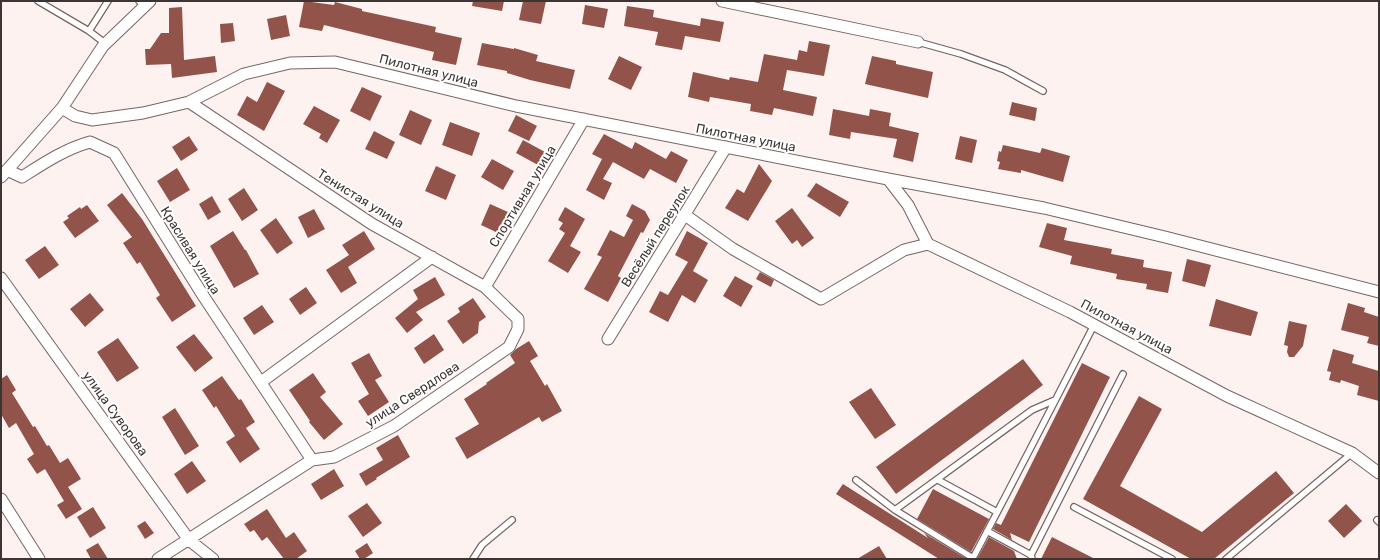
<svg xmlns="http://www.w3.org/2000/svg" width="1380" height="560" font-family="Rubik,sans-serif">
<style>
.building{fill:#92544a}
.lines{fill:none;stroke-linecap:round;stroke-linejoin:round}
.service-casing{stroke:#766562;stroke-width:8}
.minor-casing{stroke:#766562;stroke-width:13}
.service{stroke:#fff;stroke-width:5.5}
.minor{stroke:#fff;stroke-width:11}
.labels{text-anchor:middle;stroke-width:4;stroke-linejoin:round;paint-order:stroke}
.street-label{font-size:13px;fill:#3d3534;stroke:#fff}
</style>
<rect width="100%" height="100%" fill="#fef2f0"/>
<path class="building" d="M 304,1 L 334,5 L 335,2 L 362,9 L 362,11 L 436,27 L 435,32 L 462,38 L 456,65 L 432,60 L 434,52 L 393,42 L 324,25 L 322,31 L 299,27 Z
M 473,1 L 504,1 L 502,11 L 472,6 Z
M 523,1 L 546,1 L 541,24 L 519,20 Z
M 585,5 L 608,9 L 604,28 L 582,24 Z
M 627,6 L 654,10 L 653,17 L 700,26 L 701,18 L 724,22 L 720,42 L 685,36 L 682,50 L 655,45 L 658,32 L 624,26 Z
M 182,7 L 184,60 L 215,56 L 217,72 L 172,78 L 171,64 L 146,65 L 145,49 L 150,49 L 161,33 L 169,33 L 169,8 Z
M 286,15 L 290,36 L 271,40 L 267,19 Z
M 233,23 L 235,41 L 221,43 L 220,24 Z
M 809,41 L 830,45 L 824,76 L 787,70 L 783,90 L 817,97 L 813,116 L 774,108 L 772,115 L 750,111 L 751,104 L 710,97 L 709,102 L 688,97 L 693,72 L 729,80 L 730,77 L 758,82 L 764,54 L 797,60 L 799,50 L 807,52 Z
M 482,43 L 514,49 L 514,48 L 538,55 L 536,61 L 575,70 L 570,89 L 530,80 L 507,73 L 507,71 L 477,65 Z
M 619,56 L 642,67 L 631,90 L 608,79 Z
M 872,56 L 896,61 L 896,64 L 933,72 L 928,98 L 865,84 Z
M 267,82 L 285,91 L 264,131 L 237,115 L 247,96 L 257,102 Z
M 362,87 L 382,96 L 370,121 L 350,111 Z
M 1012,102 L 1037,108 L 1035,121 L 1009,115 Z
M 314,106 L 340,120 L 327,143 L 319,138 L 321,134 L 303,124 Z
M 833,109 L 869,116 L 870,109 L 891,113 L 889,126 L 919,133 L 913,162 L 893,157 L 897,139 L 851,132 L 850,139 L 829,135 Z
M 410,110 L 432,120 L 421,145 L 399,135 Z
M 516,115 L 537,126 L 529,141 L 508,131 Z
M 450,122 L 480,133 L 472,156 L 442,145 Z
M 374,131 L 395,142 L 387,159 L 365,149 Z
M 604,134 L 632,149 L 635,142 L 666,159 L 671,151 L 688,160 L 676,183 L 650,169 L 644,179 L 613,162 L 603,179 L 612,183 L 604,200 L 586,190 L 602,159 L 592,154 Z
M 189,136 L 198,150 L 181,161 L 172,147 Z
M 960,136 L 977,140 L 972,163 L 955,159 Z
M 523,140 L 545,152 L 538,165 L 516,153 Z
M 1003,145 L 1040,153 L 1042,148 L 1070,156 L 1063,182 L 1021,170 L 1021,173 L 998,169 L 1000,162 L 997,161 L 999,151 L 1001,152 Z
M 492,159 L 514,171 L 503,190 L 481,177 Z
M 759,164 L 772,181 L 748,221 L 725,208 L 737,189 L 744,193 Z
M 436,166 L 456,175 L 446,200 L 425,191 Z
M 177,168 L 190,190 L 170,202 L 157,181 Z
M 816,183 L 849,202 L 840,217 L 807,196 Z
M 244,188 L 258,210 L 242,221 L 228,199 Z
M 122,193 L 142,219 L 196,306 L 172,322 L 156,298 L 160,295 L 140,262 L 137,264 L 123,243 L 132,237 L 107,205 Z
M 212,196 L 221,212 L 208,220 L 199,204 Z
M 490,204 L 508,212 L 498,233 L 481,225 Z
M 632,204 L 645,211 L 650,220 L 643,233 L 641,232 L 618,276 L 621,278 L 608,302 L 584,289 L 602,257 L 597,255 L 610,230 L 624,237 L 633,220 L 626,216 Z
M 87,205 L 99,221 L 75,238 L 63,222 L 69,218 L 67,216 L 80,207 L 81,209 Z
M 565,207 L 585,219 L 570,246 L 581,252 L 568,273 L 548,261 L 565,233 L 559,229 L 563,223 L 558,220 Z
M 792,208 L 814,238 L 802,247 L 797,240 L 792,244 L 775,221 Z
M 314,209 L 325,229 L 308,238 L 298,217 Z
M 276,218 L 293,243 L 277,254 L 260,230 Z
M 1047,223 L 1067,228 L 1064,240 L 1112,249 L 1111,254 L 1144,260 L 1143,267 L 1172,272 L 1168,293 L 1146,289 L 1147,284 L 1116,279 L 1117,274 L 1070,264 L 1072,256 L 1039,247 Z
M 233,231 L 245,250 L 246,250 L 259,274 L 234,288 L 210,246 Z
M 364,231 L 375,249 L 348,267 L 357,283 L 341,293 L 326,270 L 349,255 L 342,245 Z
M 687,231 L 708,243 L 693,271 L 708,280 L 695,303 L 682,295 L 668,322 L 649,312 L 660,291 L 668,295 L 688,262 L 675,255 Z
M 45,246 L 59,265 L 39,279 L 25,260 Z
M 1187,259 L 1211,265 L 1205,287 L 1182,281 Z
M 760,272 L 774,280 L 771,287 L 756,279 Z
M 735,276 L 753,286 L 741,307 L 723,296 Z
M 435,277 L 445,295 L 416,312 L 423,320 L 407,333 L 395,318 L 418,299 L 413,290 Z
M 306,287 L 317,303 L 300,315 L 289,299 Z
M 90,293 L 104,310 L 85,327 L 70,309 Z
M 473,298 L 486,317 L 479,322 L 478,333 L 463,344 L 447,321 L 460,312 L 458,308 Z
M 1216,299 L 1258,312 L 1251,336 L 1209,326 Z
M 1348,303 L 1365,308 L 1364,312 L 1379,317 L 1379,346 L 1367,343 L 1369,337 L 1341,330 Z
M 262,305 L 274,322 L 254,335 L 243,318 Z
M 1289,321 L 1307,325 L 1303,346 L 1294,357 L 1289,357 L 1287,352 L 1288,346 L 1284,345 Z
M 194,334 L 213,358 L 195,372 L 176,347 Z
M 434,334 L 444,350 L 424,364 L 414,348 Z
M 118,338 L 139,368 L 117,382 L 97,352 Z
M 529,341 L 538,356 L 530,361 L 545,386 L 547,384 L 562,411 L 542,422 L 539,417 L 467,459 L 455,438 L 479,424 L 464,399 L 487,384 L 486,383 L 515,363 L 510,355 L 516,349 Z
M 1333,349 L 1354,355 L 1352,363 L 1379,371 L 1379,401 L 1357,395 L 1359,386 L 1341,380 L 1340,383 L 1329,380 L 1331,372 L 1327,371 Z
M 369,353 L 382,376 L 375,380 L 389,402 L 368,416 L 358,401 L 369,394 L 351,363 Z
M 1023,359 L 1043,385 L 896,494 L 876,467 Z
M 1082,363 L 1110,377 L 1029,542 L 1010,533 L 1012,540 L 993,529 L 996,523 L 1001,525 Z
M 313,373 L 326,392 L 320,397 L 343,424 L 324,440 L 309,422 L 310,421 L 289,390 Z
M 7,375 L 16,390 L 12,393 L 33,427 L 35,426 L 47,446 L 49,445 L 60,463 L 68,458 L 81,479 L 68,487 L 82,509 L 66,519 L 57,505 L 64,501 L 45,469 L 37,474 L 27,459 L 34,454 L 16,423 L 9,428 L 1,414 L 1,379 Z
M 222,376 L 239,400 L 241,399 L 255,422 L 246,428 L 260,449 L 240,463 L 226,442 L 235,436 L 216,406 L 214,408 L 202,390 Z
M 871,388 L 896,425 L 875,439 L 849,402 Z
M 1139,396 L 1162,409 L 1120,486 L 1202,532 L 1276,471 L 1294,493 L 1214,559 L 1191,559 L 1083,499 Z
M 175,408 L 199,446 L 185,455 L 162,417 Z
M 398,435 L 410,457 L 376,478 L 377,479 L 366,486 L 359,474 L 383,460 L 376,448 Z
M 192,461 L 206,481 L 187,494 L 174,474 Z
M 334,469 L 344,486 L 321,500 L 311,484 Z
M 843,484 L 928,538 L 924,533 L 967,559 L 939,559 L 836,494 Z
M 933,489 L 989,519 L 971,552 L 917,519 Z
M 367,503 L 382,523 L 363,537 L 348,516 Z
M 1346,504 L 1362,521 L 1344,538 L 1328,521 Z
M 93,507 L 106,528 L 90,538 L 77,517 Z
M 267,509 L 286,538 L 294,532 L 307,551 L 296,559 L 284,559 L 267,537 L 262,541 L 254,530 L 250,532 L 244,524 Z
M 145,521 L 154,533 L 145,539 L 137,526 Z
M 989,537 L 1014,551 L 1017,559 L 977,559 Z
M 1052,537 L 1095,559 L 1041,559 Z
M 98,543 L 108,559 L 91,559 L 86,550 Z
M 367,543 L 373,553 L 364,559 L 360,559 L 355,551 Z
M 879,546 L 887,559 L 857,559 Z"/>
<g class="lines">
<g class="service-casing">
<path id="service" d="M 38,1 L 89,31 L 108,1
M 139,1 L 144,7
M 89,31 L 106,44
M 918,42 L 961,54 L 1005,70 L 1043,91
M 1055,400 L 1032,410 L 895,510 L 973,558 C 1014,481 1054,403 1094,325
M 856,480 L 895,510
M 938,480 L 997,512
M 1074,507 L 1172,559
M 1377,520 L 1379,522
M 987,531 L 1031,555
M 473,559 L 482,545 L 512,520
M 1032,559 L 1031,555 L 1123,374
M 1226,559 L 1352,453"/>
</g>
<g class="minor-casing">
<path id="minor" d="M 722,1 L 918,42
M 62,108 L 103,46 L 150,1
M 7,170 L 22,177 C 44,163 65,149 90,142 L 114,153 L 204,297 L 312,460
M 1,177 L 62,108 L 75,116 L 92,120 L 143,113 L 189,102 L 244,74 L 290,63 L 335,62 L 516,106 L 888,179 L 908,205 L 928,244 L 1070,312 L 1227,396 L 1352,453 L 1379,473
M 888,179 L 1044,208 L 1165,237 L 1379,292
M 685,215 L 733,249 L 821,299 L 904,250 L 928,244
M 1,278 L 189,540 L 213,559
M 485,287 L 584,119
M 608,339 L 726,147
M 261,382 L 432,257
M 1,499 L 39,559
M 158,559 L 312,460 L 334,457 L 394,426 L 509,347 L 518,329 L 518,319 L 485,287 L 372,224 L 189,102"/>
</g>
<use href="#service" class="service"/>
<use href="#minor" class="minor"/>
</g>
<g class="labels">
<g class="street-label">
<text transform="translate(429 70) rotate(14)" y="5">Пилотная улица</text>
<text transform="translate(746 137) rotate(11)" y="5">Пилотная улица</text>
<text transform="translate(522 196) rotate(-59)" y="5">Спортивная улица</text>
<text transform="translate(361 198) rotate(32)" y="5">Тенистая улица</text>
<text transform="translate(655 236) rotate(-58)" y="5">Весёлый переулок</text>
<text transform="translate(191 250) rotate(58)" y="5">Красивая улица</text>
<text transform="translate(1127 326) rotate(28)" y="5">Пилотная улица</text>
<text transform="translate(412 394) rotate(-33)" y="5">улица Свердлова</text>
<text transform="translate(116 413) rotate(54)" y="5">улица Суворова</text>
</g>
</g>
<rect width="1380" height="560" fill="none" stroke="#3d3534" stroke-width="4"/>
</svg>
